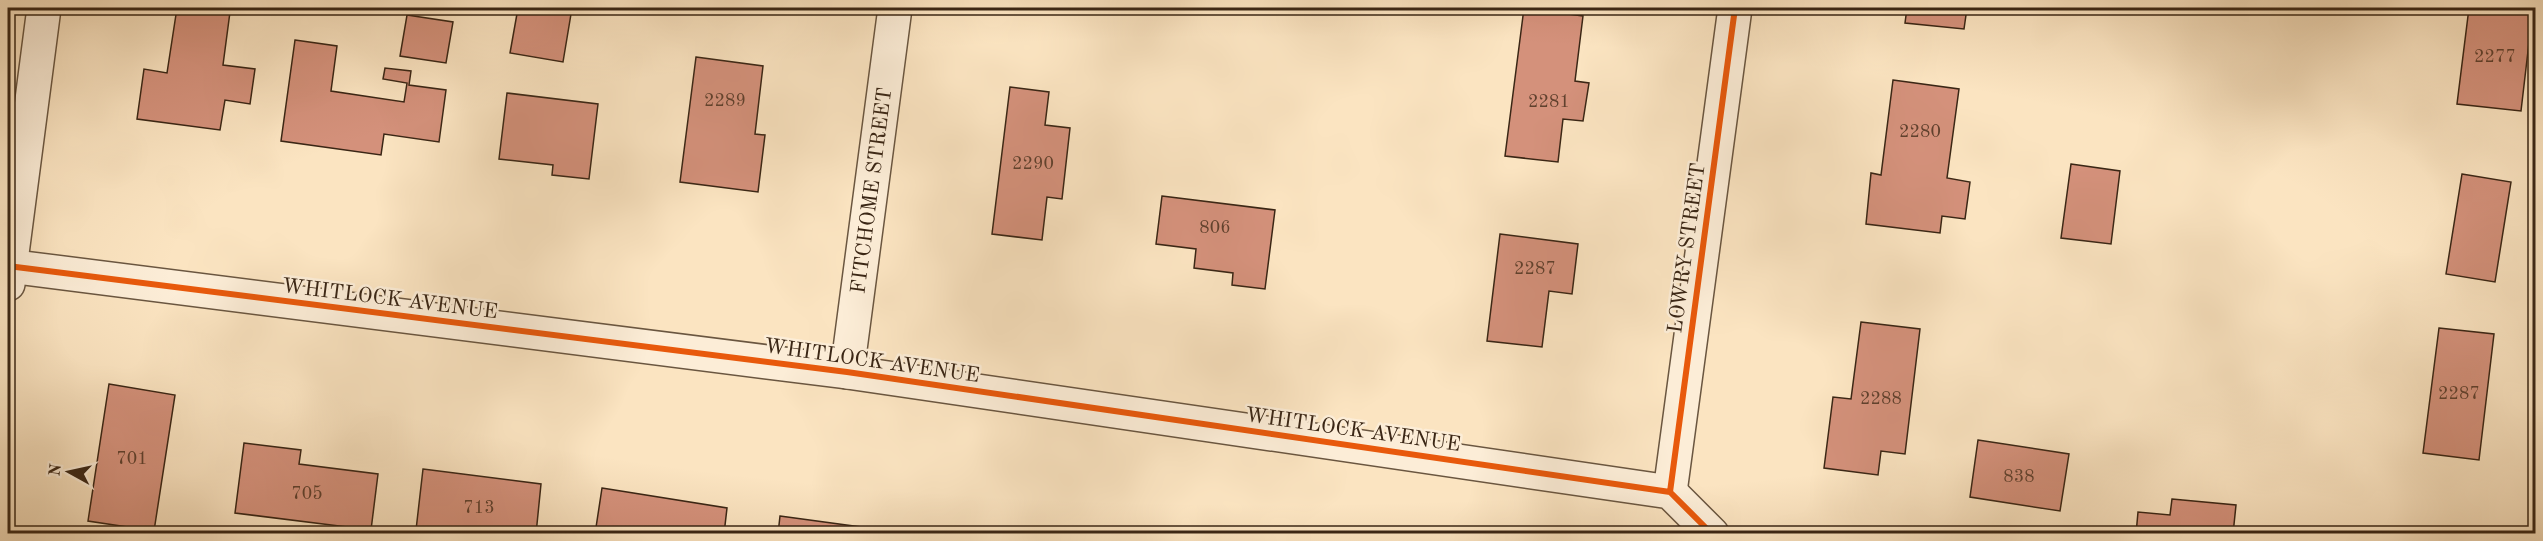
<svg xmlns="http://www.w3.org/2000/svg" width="2543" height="541" font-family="'Old Standard TT',serif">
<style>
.building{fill:#d4917b;stroke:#3a2615;stroke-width:1.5}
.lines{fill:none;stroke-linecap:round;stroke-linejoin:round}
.minor-casing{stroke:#6a5640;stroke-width:36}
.minor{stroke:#fcedd7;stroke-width:33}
.cycleway-casing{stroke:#fcedd7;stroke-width:10}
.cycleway{stroke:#e8590c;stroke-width:6}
.labels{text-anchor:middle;stroke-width:5;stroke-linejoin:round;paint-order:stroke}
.number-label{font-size:18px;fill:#60412e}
.street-label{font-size:21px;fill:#3a2615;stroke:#fcedd7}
</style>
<rect width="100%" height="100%" fill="#fbe4c1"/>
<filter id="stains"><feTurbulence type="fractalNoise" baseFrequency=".00333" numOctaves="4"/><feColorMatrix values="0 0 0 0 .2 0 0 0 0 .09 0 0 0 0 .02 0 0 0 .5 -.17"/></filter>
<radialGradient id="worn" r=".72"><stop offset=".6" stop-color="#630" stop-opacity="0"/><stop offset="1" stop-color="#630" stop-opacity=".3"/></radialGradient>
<path class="building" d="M 177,8 L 197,8 L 230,12 L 223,65 L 255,69 L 250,104 L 225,100 L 220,130 L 137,119 L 144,69 L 167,73 Z
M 518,8 L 572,8 L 563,62 L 510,53 Z
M 1524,8 L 1583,16 L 1575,81 L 1589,83 L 1583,121 L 1563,119 L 1558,162 L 1505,156 Z
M 1907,8 L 1967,8 L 1964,29 L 1905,23 Z
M 2469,8 L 2533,8 L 2521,111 L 2457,104 Z
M 407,15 L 453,22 L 446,63 L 400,56 Z
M 295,40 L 337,46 L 331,91 L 404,102 L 407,83 L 383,79 L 385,68 L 411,71 L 409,85 L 446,90 L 439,142 L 384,134 L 381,155 L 281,141 Z
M 696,57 L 763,66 L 755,134 L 765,135 L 758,192 L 680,182 Z
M 1893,80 L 1959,89 L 1947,178 L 1970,182 L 1965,219 L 1942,216 L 1940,233 L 1866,224 L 1871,173 L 1881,175 Z
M 1010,87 L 1049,92 L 1045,125 L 1070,128 L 1062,199 L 1047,197 L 1042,240 L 992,234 Z
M 507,93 L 598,104 L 589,179 L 552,175 L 553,165 L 499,159 Z
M 2071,164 L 2120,171 L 2111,244 L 2061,238 Z
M 2462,174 L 2511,182 L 2495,282 L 2446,274 Z
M 1162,196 L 1275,210 L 1265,289 L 1232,285 L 1233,273 L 1194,268 L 1196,249 L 1156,244 Z
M 1500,234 L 1578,244 L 1572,294 L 1549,291 L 1542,347 L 1487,341 Z
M 1861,322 L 1920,329 L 1905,454 L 1881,451 L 1878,475 L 1824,468 L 1833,397 L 1851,399 Z
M 2439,328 L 2494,334 L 2479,460 L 2423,453 Z
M 109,384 L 175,395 L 154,531 L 88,521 Z
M 1978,440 L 2069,454 L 2060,511 L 1970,497 Z
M 244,443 L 301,450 L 299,464 L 378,474 L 371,530 L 235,513 Z
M 423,469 L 541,484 L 536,534 L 443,534 L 416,530 Z
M 602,488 L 727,508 L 724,534 L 595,534 Z
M 2172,499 L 2236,505 L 2233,534 L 2136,534 L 2138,512 L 2170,515 Z
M 780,516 L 905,533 L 905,534 L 778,534 Z
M 2374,529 L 2411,534 L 2373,534 Z"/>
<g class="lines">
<g class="minor-casing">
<g id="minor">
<path d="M 8,266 L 847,372 L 1670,492 L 1712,534"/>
<path d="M 8,284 L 44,8"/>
<path id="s1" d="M 847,372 L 895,8"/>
<path d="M 1670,492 L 1735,8"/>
</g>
</g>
<use href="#minor" class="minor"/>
<g class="cycleway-casing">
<path id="cycleway" d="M 8,266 L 847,372 L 1670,492 L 1712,534
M 1670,492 L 1735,8"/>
</g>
<use href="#cycleway" class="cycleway"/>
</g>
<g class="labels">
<g class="number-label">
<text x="2495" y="62">2277</text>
<text x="725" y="106">2289</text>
<text x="1549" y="107">2281</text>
<text x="1920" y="137">2280</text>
<text x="1033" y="169">2290</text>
<text x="1215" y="233">806</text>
<text x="1535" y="274">2287</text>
<text x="2459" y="399">2287</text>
<text x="1881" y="404">2288</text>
<text x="132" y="464">701</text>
<text x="2019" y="482">838</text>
<text x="307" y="499">705</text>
<text x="479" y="513">713</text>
</g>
<g class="street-label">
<text dy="7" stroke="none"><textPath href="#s1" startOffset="183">FITCHOME STREET</textPath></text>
<text transform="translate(1686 248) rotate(-82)" y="7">LOWRY STREET</text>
<text transform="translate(390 298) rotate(7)" y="7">WHITLOCK AVENUE</text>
<text transform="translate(872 360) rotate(8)" y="7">WHITLOCK AVENUE</text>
<text transform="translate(1353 429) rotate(8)" y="7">WHITLOCK AVENUE</text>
</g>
</g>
<rect width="2543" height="541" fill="none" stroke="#fbe4c1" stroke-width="30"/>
<rect x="9" y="9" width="2525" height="523" fill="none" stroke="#3a2615" stroke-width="3"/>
<rect x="15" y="15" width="2513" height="511" fill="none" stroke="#3a2615" stroke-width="1.5"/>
<g transform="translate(69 472) rotate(278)" stroke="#fcedd7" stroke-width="4.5" paint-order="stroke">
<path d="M0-4.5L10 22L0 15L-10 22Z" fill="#3a2615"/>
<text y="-9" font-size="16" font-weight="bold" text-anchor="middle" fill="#3a2615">N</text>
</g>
<rect width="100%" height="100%" filter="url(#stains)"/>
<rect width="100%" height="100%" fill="url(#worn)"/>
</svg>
